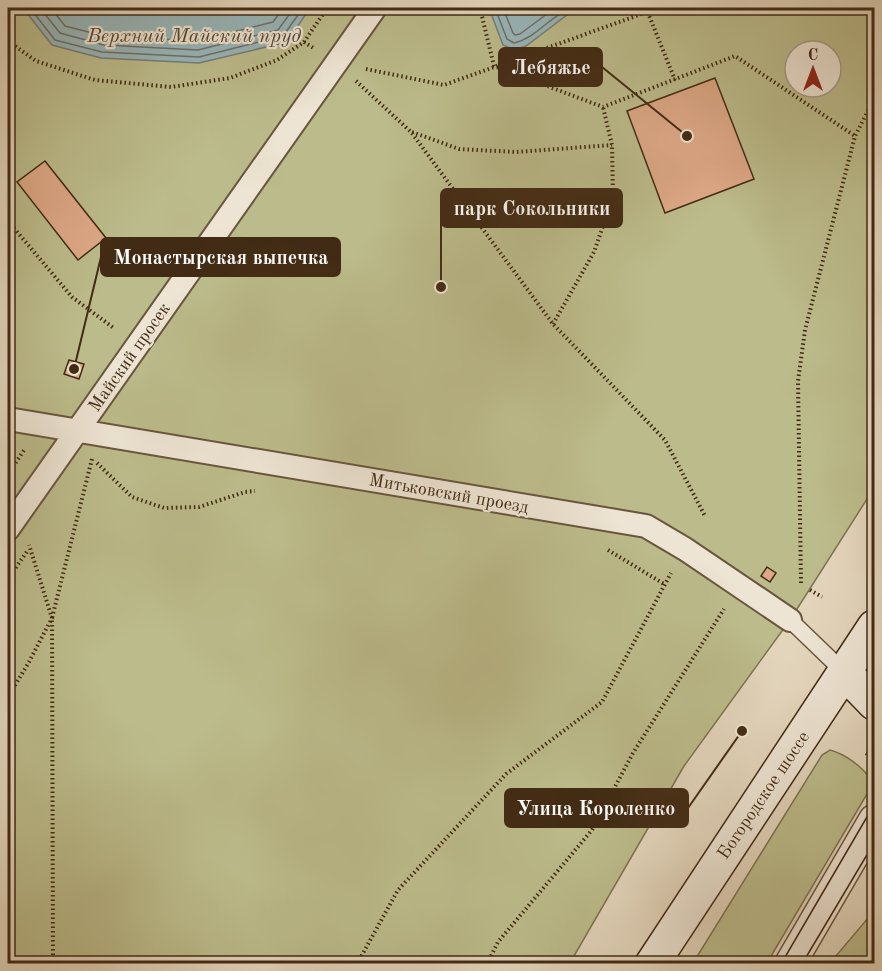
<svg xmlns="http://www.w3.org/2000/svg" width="882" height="971" font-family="'Old Standard TT',serif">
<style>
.green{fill:#bcbb8b;stroke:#7f7350;stroke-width:1.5;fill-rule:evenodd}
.water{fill:#98b6ba;stroke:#767e78;stroke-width:1.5}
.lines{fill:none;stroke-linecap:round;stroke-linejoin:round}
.shore{stroke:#6d7067;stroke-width:1.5}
.building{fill:#dda887;stroke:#422b14;stroke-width:1.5}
.service-casing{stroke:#6a563e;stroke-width:18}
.pedestrian-casing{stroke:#6a563e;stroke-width:26}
.minor-casing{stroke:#6a563e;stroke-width:33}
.secondary-casing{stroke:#422b14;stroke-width:36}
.path{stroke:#422b14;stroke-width:4;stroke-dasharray:1.5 3;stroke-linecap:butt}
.service{stroke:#ede4d3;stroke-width:15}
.pedestrian{stroke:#ede4d3;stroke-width:22}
.minor{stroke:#ede4d3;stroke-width:30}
.secondary{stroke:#ede4d3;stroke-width:33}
.tram{stroke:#422b14;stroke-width:1.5}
.labels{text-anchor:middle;stroke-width:4.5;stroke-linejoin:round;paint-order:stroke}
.street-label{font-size:18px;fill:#422b14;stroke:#ede4d3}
.water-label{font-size:20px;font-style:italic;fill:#534735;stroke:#ede4d3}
.leader{fill:none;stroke:#422b14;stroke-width:2}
.callout-dot{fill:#422b14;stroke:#ede4d3;stroke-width:2}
.callout{fill:#422b14;stroke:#422b14;stroke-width:2}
.callout-label{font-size:20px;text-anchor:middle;font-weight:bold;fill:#fff}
</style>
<rect width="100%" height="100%" fill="#e3d5bc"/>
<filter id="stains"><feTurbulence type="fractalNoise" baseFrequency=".00333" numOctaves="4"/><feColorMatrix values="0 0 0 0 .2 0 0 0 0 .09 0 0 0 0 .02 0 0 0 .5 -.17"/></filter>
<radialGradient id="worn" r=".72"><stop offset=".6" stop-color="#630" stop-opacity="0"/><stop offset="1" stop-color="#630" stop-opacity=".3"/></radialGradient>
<path class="green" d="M 8,8 L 874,8 L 874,488 L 790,620 L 684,766 L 570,963 L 8,963 ZM 795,51 L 831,51 L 831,87 L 795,87 Z
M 830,750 C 845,754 863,767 871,780 L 870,789 L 767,963 L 693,963 L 822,755 Z
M 874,911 L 874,963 L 830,963 Z"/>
<path class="water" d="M 23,8 L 310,8 L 287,42 L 199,63 L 101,58 L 52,45 Z
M 489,8 L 591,8 L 567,15 L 526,46 L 514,50 L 503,45 Z"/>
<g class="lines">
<path class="shore" d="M 30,8 L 55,40 L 102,52 L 199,57 L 283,36 L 303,8
M 40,8 L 60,33 L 104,45 L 198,50 L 278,30 L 294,8
M 51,8 L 65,26 L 104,36 L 197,41 L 273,22 L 283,8
M 495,8 L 507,39 L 514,43 C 537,38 550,15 572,8
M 503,8 L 513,33 L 515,35 L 520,34 L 555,8"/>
</g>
<path class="building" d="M 715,78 L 754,179 L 665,213 L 627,111 Z
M 45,161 L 106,238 L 78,260 L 17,182 Z
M 69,360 L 84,364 L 79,379 L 64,374 Z
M 767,567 L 776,573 L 770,582 L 761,576 Z"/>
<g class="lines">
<g class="service-casing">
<path id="service" d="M 790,620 L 845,673"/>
</g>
<g class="pedestrian-casing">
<path id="pedestrian" d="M 8,419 L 646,526 L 685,549 L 790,620
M 8,529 L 375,8"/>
</g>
<g class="minor-casing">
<path id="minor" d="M 790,964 L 874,820"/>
</g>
<g class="secondary-casing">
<path id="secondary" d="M 845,673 L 874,703
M 652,964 L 874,627"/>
</g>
<path class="path" d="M 480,8 L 494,66 L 603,107 L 735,56 L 855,136
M 646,8 L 675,80
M 8,41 L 36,61 L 95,80 L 171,87 L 230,78 L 277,60 L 304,42 L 327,8
M 304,42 L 315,49
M 366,69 L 444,85 L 658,8
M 356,81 L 411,132 L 553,324 L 665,440 L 705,516
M 412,132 L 459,149 L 516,152 L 612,145
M 8,221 L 72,297 L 115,329
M 553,324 L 594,252 L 613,197 L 612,145 L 603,107
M 97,463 L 132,497 L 164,508 L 199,507 L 245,492 L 255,491
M 8,474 L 24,450
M 608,550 L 664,584
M 8,579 L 28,550
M 801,583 L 798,381 L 805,330 L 855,136 L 874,99
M 810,590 L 822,597
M 8,697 L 29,662 L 52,618 L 29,545
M 866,753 L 874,758
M 53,964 L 52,618 L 92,459
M 357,964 L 398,890 L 506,774 L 602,702 L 671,573
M 487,964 L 498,942 L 592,830 L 633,753 L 724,609"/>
<use href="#service" class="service"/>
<use href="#pedestrian" class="pedestrian"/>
<use href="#minor" class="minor"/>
<use href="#secondary" class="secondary"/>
<path class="tram" d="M 781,964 L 874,805
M 802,964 L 874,843"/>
</g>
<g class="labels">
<g class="street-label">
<text transform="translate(129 357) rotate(-55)" y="6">Майский просек</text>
<text transform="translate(449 493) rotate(10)" y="6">Митьковский проезд</text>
<text transform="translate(763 795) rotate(-56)" y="6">Богородское шоссе</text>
</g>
<g class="water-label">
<text x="194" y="42">Верхний Майский пруд</text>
</g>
</g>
<path class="leader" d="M687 136L602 67M441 287L441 208M74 369L101 257M742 731L688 808"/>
<g class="callout-dot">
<circle cx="687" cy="136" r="6"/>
<circle cx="441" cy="287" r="6"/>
<circle cx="74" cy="369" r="6"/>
<circle cx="742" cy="731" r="6"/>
</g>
<g class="callout">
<rect x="499" y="48" width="103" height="38" rx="6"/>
<rect x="441" y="189" width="181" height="38" rx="6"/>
<rect x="101" y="238" width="239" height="38" rx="6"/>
<rect x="505" y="789" width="183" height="38" rx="6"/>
</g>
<g class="callout-label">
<text x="551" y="74">Лебяжье</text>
<text x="532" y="215">парк Сокольники</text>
<text x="221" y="264">Монастырская выпечка</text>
<text x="596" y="815">Улица Короленко</text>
</g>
<rect width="882" height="971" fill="none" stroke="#e3d5bc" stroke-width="30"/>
<rect x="9" y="9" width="864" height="953" fill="none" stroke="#422b14" stroke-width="3"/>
<rect x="15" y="15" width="852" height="941" fill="none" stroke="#422b14" stroke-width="1.5"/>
<g transform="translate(813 69)"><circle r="28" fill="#ede4d3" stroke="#a99a87" stroke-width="1.5"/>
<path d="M0-4.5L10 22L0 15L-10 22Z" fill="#8f2418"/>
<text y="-9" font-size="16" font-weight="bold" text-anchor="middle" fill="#422b14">С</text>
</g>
<rect width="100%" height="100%" filter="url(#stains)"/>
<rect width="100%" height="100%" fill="url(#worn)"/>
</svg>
